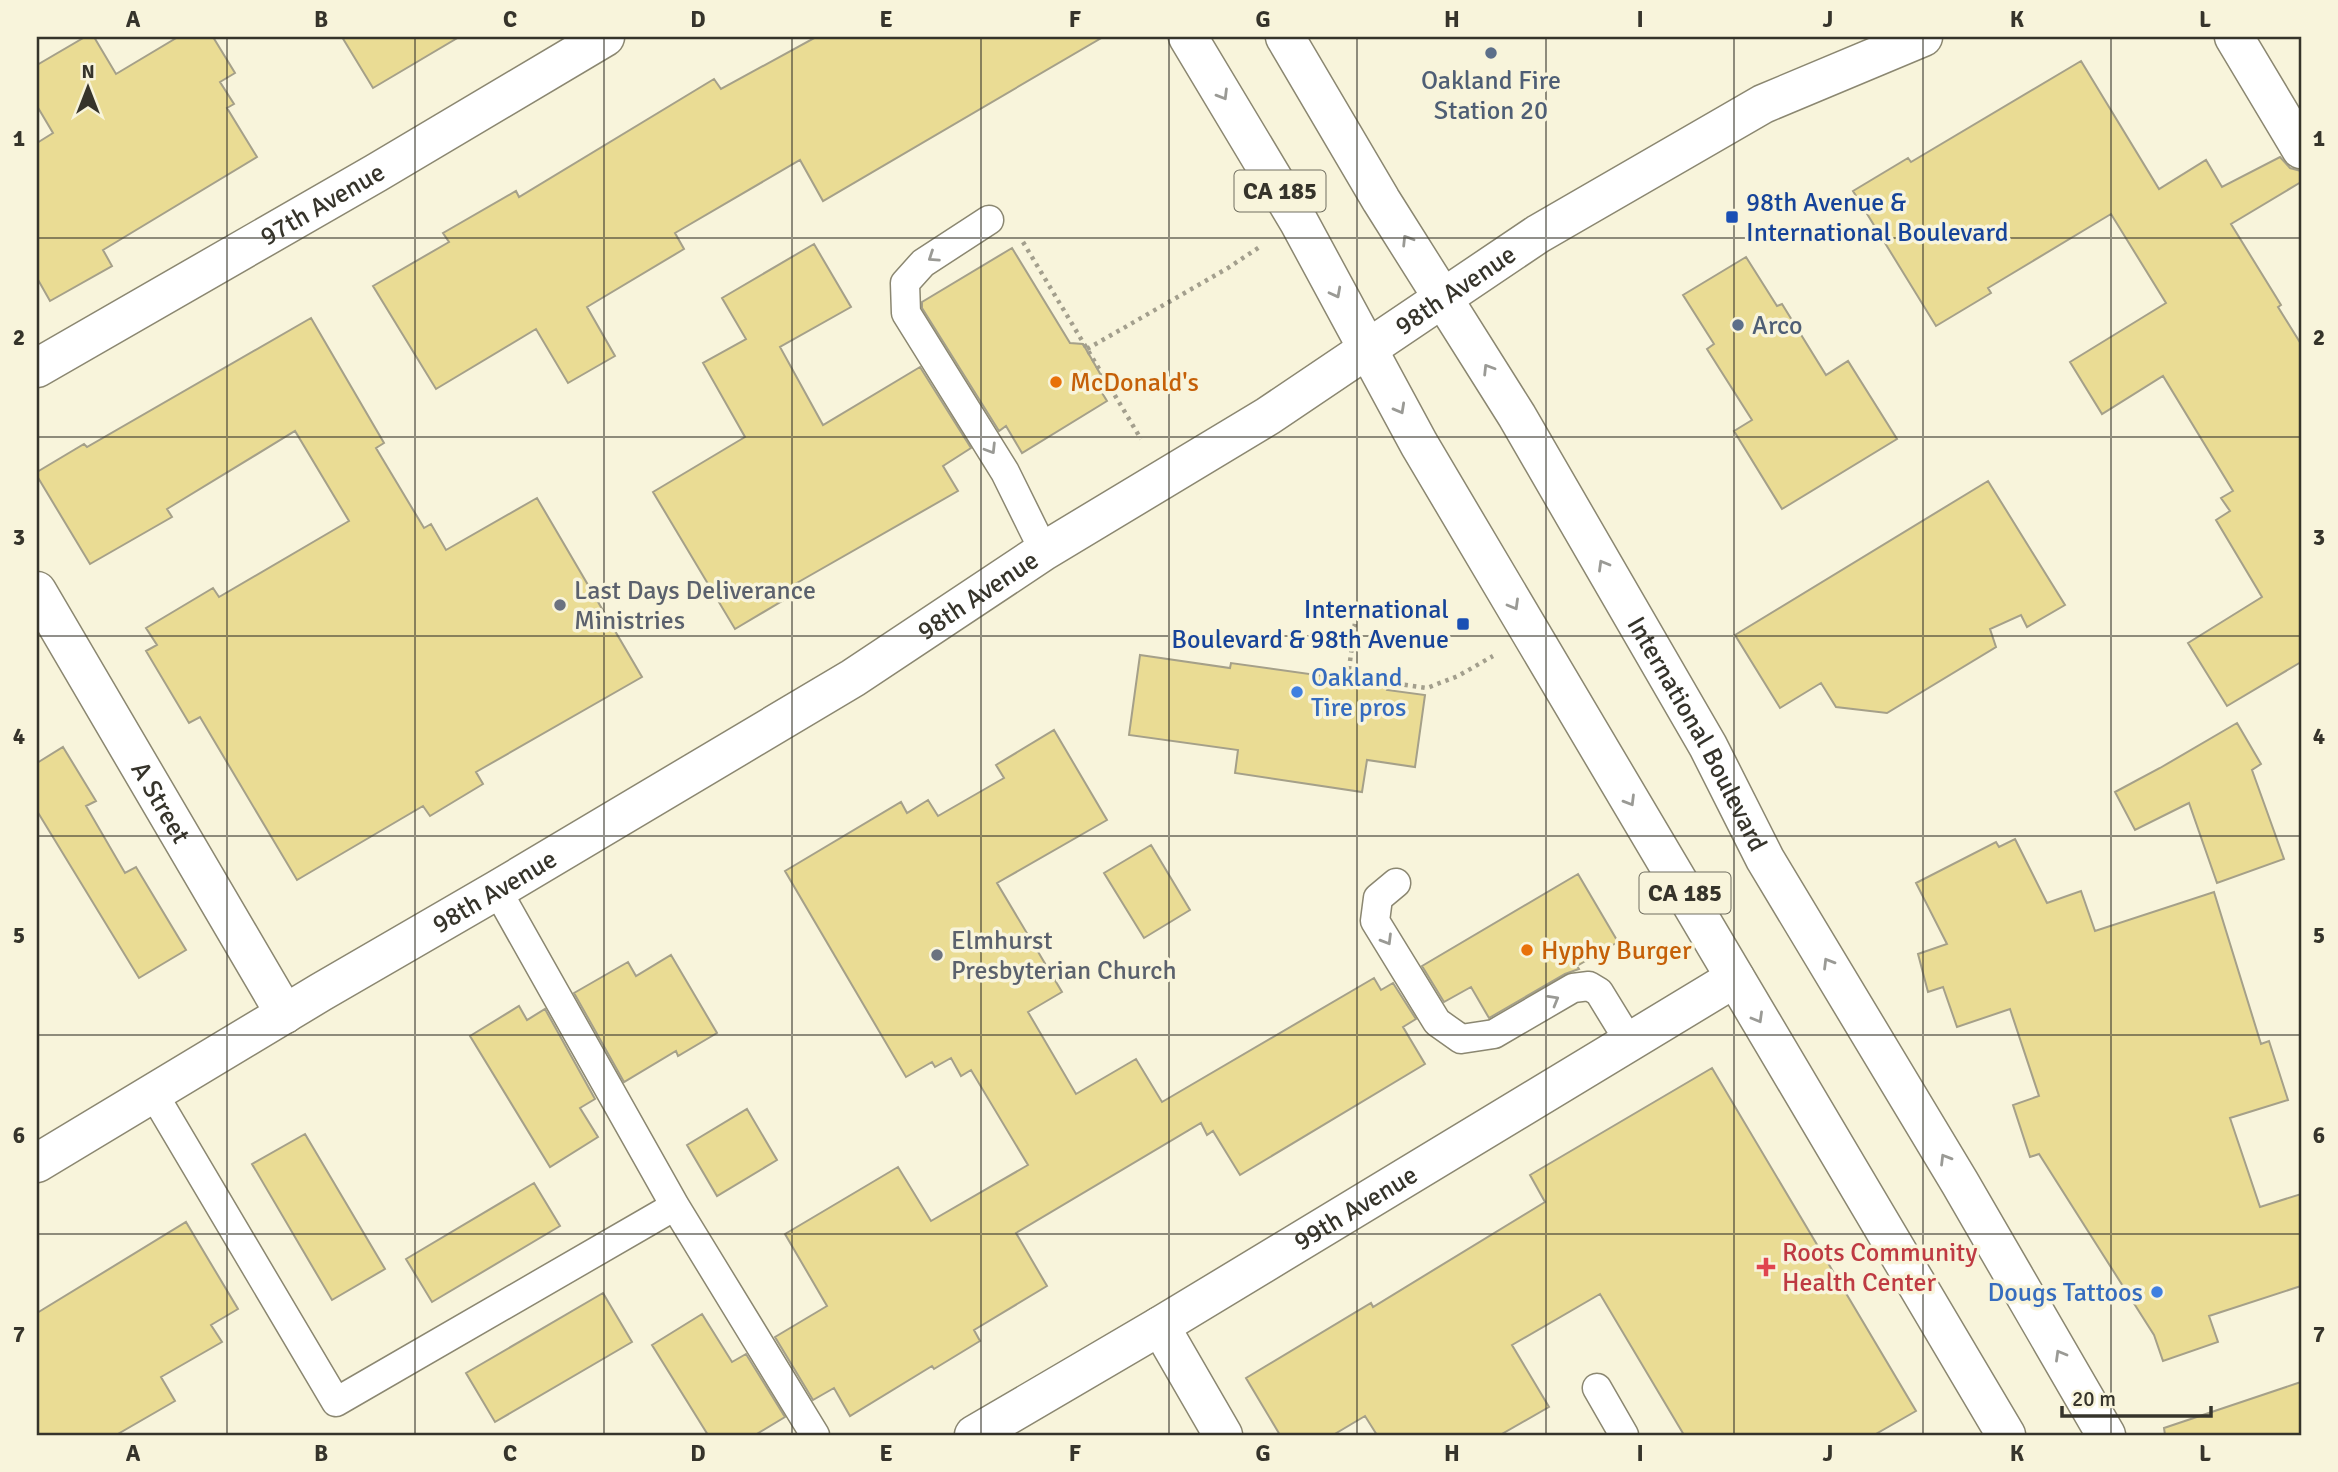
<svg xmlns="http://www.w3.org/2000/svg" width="2338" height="1472" font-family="Signika,sans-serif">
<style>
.building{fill:#eadc94;stroke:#a5a089;stroke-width:2}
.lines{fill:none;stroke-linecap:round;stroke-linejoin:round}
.service-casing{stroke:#8b8771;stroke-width:31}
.minor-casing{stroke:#8b8771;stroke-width:41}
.primary-casing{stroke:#8b8771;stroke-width:41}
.path{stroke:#a39f8d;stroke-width:4.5;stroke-dasharray:3.5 5;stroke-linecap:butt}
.service{stroke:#fff;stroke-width:28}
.minor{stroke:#fff;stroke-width:38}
.primary{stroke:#fff;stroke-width:38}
.oneway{stroke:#9a9a95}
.grid{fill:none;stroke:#36342b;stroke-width:2;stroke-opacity:0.55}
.service-dot{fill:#5c6f8a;stroke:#f8f4db;stroke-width:2.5}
.transit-dot{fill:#1a4fb4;stroke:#f8f4db;stroke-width:2.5}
.food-dot{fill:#e8710a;stroke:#f8f4db;stroke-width:2.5}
.worship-dot{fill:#6b7280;stroke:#f8f4db;stroke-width:2.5}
.shop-dot{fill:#3f7fe0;stroke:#f8f4db;stroke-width:2.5}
.health-dot{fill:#e0444e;stroke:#f8f4db;stroke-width:2.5}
.labels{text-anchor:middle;stroke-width:7;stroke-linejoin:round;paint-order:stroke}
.shield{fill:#f8f4db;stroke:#706e60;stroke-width:2}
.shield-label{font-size:24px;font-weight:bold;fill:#36342b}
.service-label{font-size:26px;fill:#4e5e75;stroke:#f8f4db}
.transit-label{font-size:26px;fill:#164399;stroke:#f8f4db;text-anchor:start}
.street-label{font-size:26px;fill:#36342b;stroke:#f8f4db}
.food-label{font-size:26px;fill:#c56008;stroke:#f8f4db;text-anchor:start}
.worship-label{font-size:26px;fill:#5b616d;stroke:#f8f4db;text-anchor:start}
.shop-label{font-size:26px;fill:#366cbe;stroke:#f8f4db;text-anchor:start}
.health-label{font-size:26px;fill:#be3a42;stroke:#f8f4db;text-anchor:start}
.neatline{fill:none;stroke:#36342b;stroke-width:2.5}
.grid-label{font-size:23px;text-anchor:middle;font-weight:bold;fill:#36342b}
</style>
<rect width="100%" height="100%" fill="#f8f4db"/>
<path class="building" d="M 85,37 L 94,37 L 116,74 L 178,37 L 213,37 L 235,73 L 220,82 L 234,104 L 227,108 L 257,157 L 103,250 L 112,266 L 50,301 L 37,278 L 37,143 L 53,133 L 37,106 L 37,65 Z
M 342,37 L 459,37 L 373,88 Z
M 816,37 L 1103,37 L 823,201 L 800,160 L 675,233 L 684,249 L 587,307 L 615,356 L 568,383 L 536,329 L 436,389 L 373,286 L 449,242 L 443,233 L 516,191 L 519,197 L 714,79 L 721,89 Z
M 2081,61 L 2159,189 L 2206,160 L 2222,187 L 2280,157 L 2290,168 L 2301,171 L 2301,182 L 2231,224 L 2281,305 L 2278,307 L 2301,344 L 2301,662 L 2227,706 L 2188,643 L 2262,597 L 2216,520 L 2230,511 L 2221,498 L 2233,491 L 2163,376 L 2102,414 L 2070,362 L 2166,303 L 2111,214 L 1988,288 L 1991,293 L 1936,326 L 1853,191 L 1908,158 L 1911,162 Z
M 814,244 L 851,307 L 780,347 L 823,425 L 920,367 L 971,448 L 943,466 L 958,491 L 795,584 L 799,591 L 735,629 L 653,492 L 745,437 L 703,363 L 746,339 L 722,298 Z
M 1012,248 L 1070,343 L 1083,344 L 1102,377 L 1099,388 L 1107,401 L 1022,453 L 1006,426 L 999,431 L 922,308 L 922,302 Z
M 1746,257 L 1777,306 L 1782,304 L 1826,375 L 1848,361 L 1897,439 L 1782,509 L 1734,431 L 1752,420 L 1707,349 L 1714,344 L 1683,295 Z
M 311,318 L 384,443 L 376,448 L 424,528 L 431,524 L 446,550 L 537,498 L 642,677 L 476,772 L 483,784 L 430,816 L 423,806 L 297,880 L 200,717 L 189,723 L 146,651 L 157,645 L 146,628 L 213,588 L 219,597 L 349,521 L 295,431 L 167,509 L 172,517 L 90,564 L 37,476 L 37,472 L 84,444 L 87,447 Z
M 1988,481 L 2065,605 L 2027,627 L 2021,615 L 1990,629 L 1996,647 L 1887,713 L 1836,707 L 1821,683 L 1780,708 L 1735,635 Z
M 1140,655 L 1230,668 L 1231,663 L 1388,685 L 1387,690 L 1425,695 L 1415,767 L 1367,760 L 1362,792 L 1235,773 L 1238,750 L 1129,735 Z
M 2237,723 L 2261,764 L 2252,770 L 2284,859 L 2217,883 L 2189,803 L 2135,830 L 2115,792 L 2160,768 Z
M 1054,730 L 1107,820 L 997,883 L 1062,992 L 1028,1012 L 1076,1094 L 1136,1059 L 1162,1102 L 1374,978 L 1381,990 L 1393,983 L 1416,1019 L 1403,1027 L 1425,1064 L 1240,1175 L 1213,1131 L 1207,1135 L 1201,1123 L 1016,1233 L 1047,1286 L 974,1330 L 980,1341 L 934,1369 L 932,1366 L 850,1416 L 834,1388 L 813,1400 L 775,1337 L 827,1306 L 785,1234 L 898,1167 L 931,1221 L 1028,1165 L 971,1070 L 961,1076 L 951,1058 L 935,1067 L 932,1062 L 906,1077 L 785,871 L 901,802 L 907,813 L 928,800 L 938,816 L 1004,778 L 996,765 Z
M 63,747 L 96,801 L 86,806 L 125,873 L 136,867 L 186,950 L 139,978 L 37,811 L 37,763 Z
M 2015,839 L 2047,903 L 2081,891 L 2095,931 L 2214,892 L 2261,1044 L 2269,1041 L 2288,1100 L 2230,1118 L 2260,1207 L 2301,1194 L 2301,1286 L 2209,1316 L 2218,1342 L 2163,1361 L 2154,1335 L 2039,1154 L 2030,1157 L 2013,1105 L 2039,1096 L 2010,1009 L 1957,1027 L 1943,987 L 1928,992 L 1918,954 L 1947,944 L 1916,883 L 1996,842 L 1999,847 Z
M 1151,845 L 1190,910 L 1144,938 L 1104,873 Z
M 1578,874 L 1618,942 L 1577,966 L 1579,969 L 1565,974 L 1489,1018 L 1471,987 L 1444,1002 L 1422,966 Z
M 671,955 L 717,1033 L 678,1056 L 676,1051 L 624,1082 L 574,993 L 628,962 L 636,976 Z
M 519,1006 L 527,1020 L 545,1009 L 595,1099 L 580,1108 L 598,1137 L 550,1167 L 470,1036 Z
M 1712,1068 L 1916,1411 L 1874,1435 L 1684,1435 L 1600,1294 L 1512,1345 L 1549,1407 L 1500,1435 L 1377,1435 L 1365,1416 L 1333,1435 L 1280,1435 L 1246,1378 L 1371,1303 L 1373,1307 L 1545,1202 L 1530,1175 Z
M 747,1109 L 777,1160 L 717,1196 L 687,1145 Z
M 305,1134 L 385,1269 L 332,1300 L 252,1164 Z
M 534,1183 L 560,1226 L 432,1302 L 406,1259 Z
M 186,1222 L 238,1309 L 211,1325 L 222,1342 L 161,1377 L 175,1401 L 116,1435 L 37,1435 L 37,1313 Z
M 603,1293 L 632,1342 L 495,1422 L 466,1373 Z
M 702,1314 L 732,1362 L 746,1354 L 785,1417 L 755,1435 L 708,1435 L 652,1345 Z
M 2301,1382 L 2301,1435 L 2165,1435 L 2164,1428 Z"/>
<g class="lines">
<g class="service-casing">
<path id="service" d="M 989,220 L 923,263 L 905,283 L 906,313 L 1005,472 L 1044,551
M 1396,883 L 1378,898 L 1375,921 L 1437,1022 L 1461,1039 L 1494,1034 L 1573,988 L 1589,986 L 1599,992 L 1629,1041
M 497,890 L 675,1206 L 815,1435
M 153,1093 L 336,1402 L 675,1206
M 1597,1388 L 1624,1435"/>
</g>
<g class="minor-casing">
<g id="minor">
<path d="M 2234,37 L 2301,149"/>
<path id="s1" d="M 37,368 L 376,173 L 605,37"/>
<path id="s2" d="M 37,591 L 285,1014"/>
<path d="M 1160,1326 L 1223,1435"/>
<path id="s3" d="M 974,1435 L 1160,1326 L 1735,978"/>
</g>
</g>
<g class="primary-casing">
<g id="primary">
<path d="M 1188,37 L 1299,222 L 1419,444 L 2006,1435"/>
<path id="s4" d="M 1285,37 L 1381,200 L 1517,416 L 1708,746 L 1765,859 L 1960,1183 L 2106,1435"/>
<path id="s5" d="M 37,1163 L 321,992 L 497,890 L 853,678 L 1044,551 L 1268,416 L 1538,234 L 1763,104 L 1923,37"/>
</g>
</g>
<path class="path" d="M 1023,242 L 1141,439
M 1087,349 L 1228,268 L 1261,246
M 1357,607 L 1348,677 L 1427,688 L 1458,676 L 1493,656"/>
<use href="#service" class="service"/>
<use href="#minor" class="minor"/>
<use href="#primary" class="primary"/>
</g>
<defs><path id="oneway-chevron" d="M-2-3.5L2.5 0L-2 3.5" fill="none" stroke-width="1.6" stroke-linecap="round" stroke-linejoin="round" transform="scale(1.75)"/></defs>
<g class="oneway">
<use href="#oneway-chevron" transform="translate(1223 95) rotate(59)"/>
<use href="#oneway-chevron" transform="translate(1407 240) rotate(-122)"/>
<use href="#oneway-chevron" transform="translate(933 257) rotate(146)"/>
<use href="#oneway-chevron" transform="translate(1336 293) rotate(62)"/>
<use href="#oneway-chevron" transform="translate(1488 369) rotate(-122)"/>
<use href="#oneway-chevron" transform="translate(1400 409) rotate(61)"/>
<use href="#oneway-chevron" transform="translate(991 449) rotate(58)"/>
<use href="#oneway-chevron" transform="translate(1603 565) rotate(-120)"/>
<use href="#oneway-chevron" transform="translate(1514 605) rotate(60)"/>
<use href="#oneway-chevron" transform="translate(1630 801) rotate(59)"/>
<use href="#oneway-chevron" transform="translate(1387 940) rotate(59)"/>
<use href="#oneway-chevron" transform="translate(1828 963) rotate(-121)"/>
<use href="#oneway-chevron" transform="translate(1554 1000) rotate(-30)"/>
<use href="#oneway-chevron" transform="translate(1758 1018) rotate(60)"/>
<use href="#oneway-chevron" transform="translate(1945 1159) rotate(-121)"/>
<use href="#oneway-chevron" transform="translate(2060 1355) rotate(-120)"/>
</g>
<path class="grid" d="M 227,37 L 227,1435M 415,37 L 415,1435M 604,37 L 604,1435M 792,37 L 792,1435M 981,37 L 981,1435M 1169,37 L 1169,1435M 1357,37 L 1357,1435M 1546,37 L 1546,1435M 1734,37 L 1734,1435M 1923,37 L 1923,1435M 2111,37 L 2111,1435M 37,238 L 2301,238M 37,437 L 2301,437M 37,636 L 2301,636M 37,836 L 2301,836M 37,1035 L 2301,1035M 37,1234 L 2301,1234"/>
<g class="service-dot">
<circle cx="1491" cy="53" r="7"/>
<circle cx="1738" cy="325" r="7"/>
</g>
<g class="transit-dot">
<rect x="1725" y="210" width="14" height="14" rx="3.5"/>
<rect x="1456" y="617" width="14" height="14" rx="3.5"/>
</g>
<g class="food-dot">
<circle cx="1056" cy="382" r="7"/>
<circle cx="1527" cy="950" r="7"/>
</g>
<g class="worship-dot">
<circle cx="560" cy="605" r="7"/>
<circle cx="937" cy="955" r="7"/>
</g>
<g class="shop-dot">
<circle cx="1297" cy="692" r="7"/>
<circle cx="2157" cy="1292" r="7"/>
</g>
<path class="health-dot" d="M1762.5 1256.5h7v7h7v7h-7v7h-7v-7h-7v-7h7z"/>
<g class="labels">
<g class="shield">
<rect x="1234.5" y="170.5" width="91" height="41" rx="5"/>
<rect x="1639.5" y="872.5" width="91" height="41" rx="5"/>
</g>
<g class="shield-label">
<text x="1280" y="199">CA 185</text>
<text x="1685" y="901">CA 185</text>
</g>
<g class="service-label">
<text x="1491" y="89">Oakland Fire<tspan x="1491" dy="30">Station 20</tspan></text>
<text x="1752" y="334" text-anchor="start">Arco</text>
</g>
<g class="transit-label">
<text x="1746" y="211">98th Avenue &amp;<tspan x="1746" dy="30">International Boulevard</tspan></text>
<text x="1449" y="618" text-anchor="end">International<tspan x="1449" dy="30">Boulevard &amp; 98th Avenue</tspan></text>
</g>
<g class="street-label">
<text dy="9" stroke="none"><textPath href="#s1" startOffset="329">97th Avenue</textPath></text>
<text dy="9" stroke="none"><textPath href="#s5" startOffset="1666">98th Avenue</textPath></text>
<text dy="9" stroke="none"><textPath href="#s5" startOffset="1099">98th Avenue</textPath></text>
<text dy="9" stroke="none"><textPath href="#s4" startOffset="810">International Boulevard</textPath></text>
<text dy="9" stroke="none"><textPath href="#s2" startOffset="245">A Street</textPath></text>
<text dy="9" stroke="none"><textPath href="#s5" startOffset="532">98th Avenue</textPath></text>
<text dy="9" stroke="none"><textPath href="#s3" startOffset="444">99th Avenue</textPath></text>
</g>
<g class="food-label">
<text x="1070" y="391">McDonald's</text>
<text x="1541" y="959">Hyphy Burger</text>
</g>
<g class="worship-label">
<text x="574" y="599">Last Days Deliverance<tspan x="574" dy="30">Ministries</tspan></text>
<text x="951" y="949">Elmhurst<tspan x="951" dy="30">Presbyterian Church</tspan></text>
</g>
<g class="shop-label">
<text x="1311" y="686">Oakland<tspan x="1311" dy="30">Tire pros</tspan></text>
<text x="2143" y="1301" text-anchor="end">Dougs Tattoos</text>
</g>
<g class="health-label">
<text x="1782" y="1261">Roots Community<tspan x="1782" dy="30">Health Center</tspan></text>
</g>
</g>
<rect width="2338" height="1472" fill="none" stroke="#f8f4db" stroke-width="77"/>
<g transform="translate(88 88)" stroke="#f8f4db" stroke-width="5" paint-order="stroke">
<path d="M0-5L12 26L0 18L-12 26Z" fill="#36342b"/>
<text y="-10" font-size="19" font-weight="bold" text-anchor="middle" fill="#36342b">N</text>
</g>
<path d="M2062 1406v10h149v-10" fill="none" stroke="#36342b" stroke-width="3.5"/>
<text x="2072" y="1406" font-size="21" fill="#36342b" stroke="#f8f4db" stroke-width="5" paint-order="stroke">20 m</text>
<rect x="38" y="38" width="2262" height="1396" class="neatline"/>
<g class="grid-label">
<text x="133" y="27">A</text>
<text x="321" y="27">B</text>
<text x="510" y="27">C</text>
<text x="698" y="27">D</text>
<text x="886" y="27">E</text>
<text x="1075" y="27">F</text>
<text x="1263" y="27">G</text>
<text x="1452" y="27">H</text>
<text x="1640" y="27">I</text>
<text x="1828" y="27">J</text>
<text x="2017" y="27">K</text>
<text x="2205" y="27">L</text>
<text x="19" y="146">1</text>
<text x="2319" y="146">1</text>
<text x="19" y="345">2</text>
<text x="2319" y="345">2</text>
<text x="19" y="545">3</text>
<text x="2319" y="545">3</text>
<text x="19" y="744">4</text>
<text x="2319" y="744">4</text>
<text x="19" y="943">5</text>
<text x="2319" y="943">5</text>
<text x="19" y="1143">6</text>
<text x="2319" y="1143">6</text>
<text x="19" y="1342">7</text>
<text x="2319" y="1342">7</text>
<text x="133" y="1461">A</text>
<text x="321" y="1461">B</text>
<text x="510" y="1461">C</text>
<text x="698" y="1461">D</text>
<text x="886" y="1461">E</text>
<text x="1075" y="1461">F</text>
<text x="1263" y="1461">G</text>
<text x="1452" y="1461">H</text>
<text x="1640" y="1461">I</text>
<text x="1828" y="1461">J</text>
<text x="2017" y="1461">K</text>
<text x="2205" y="1461">L</text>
</g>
</svg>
